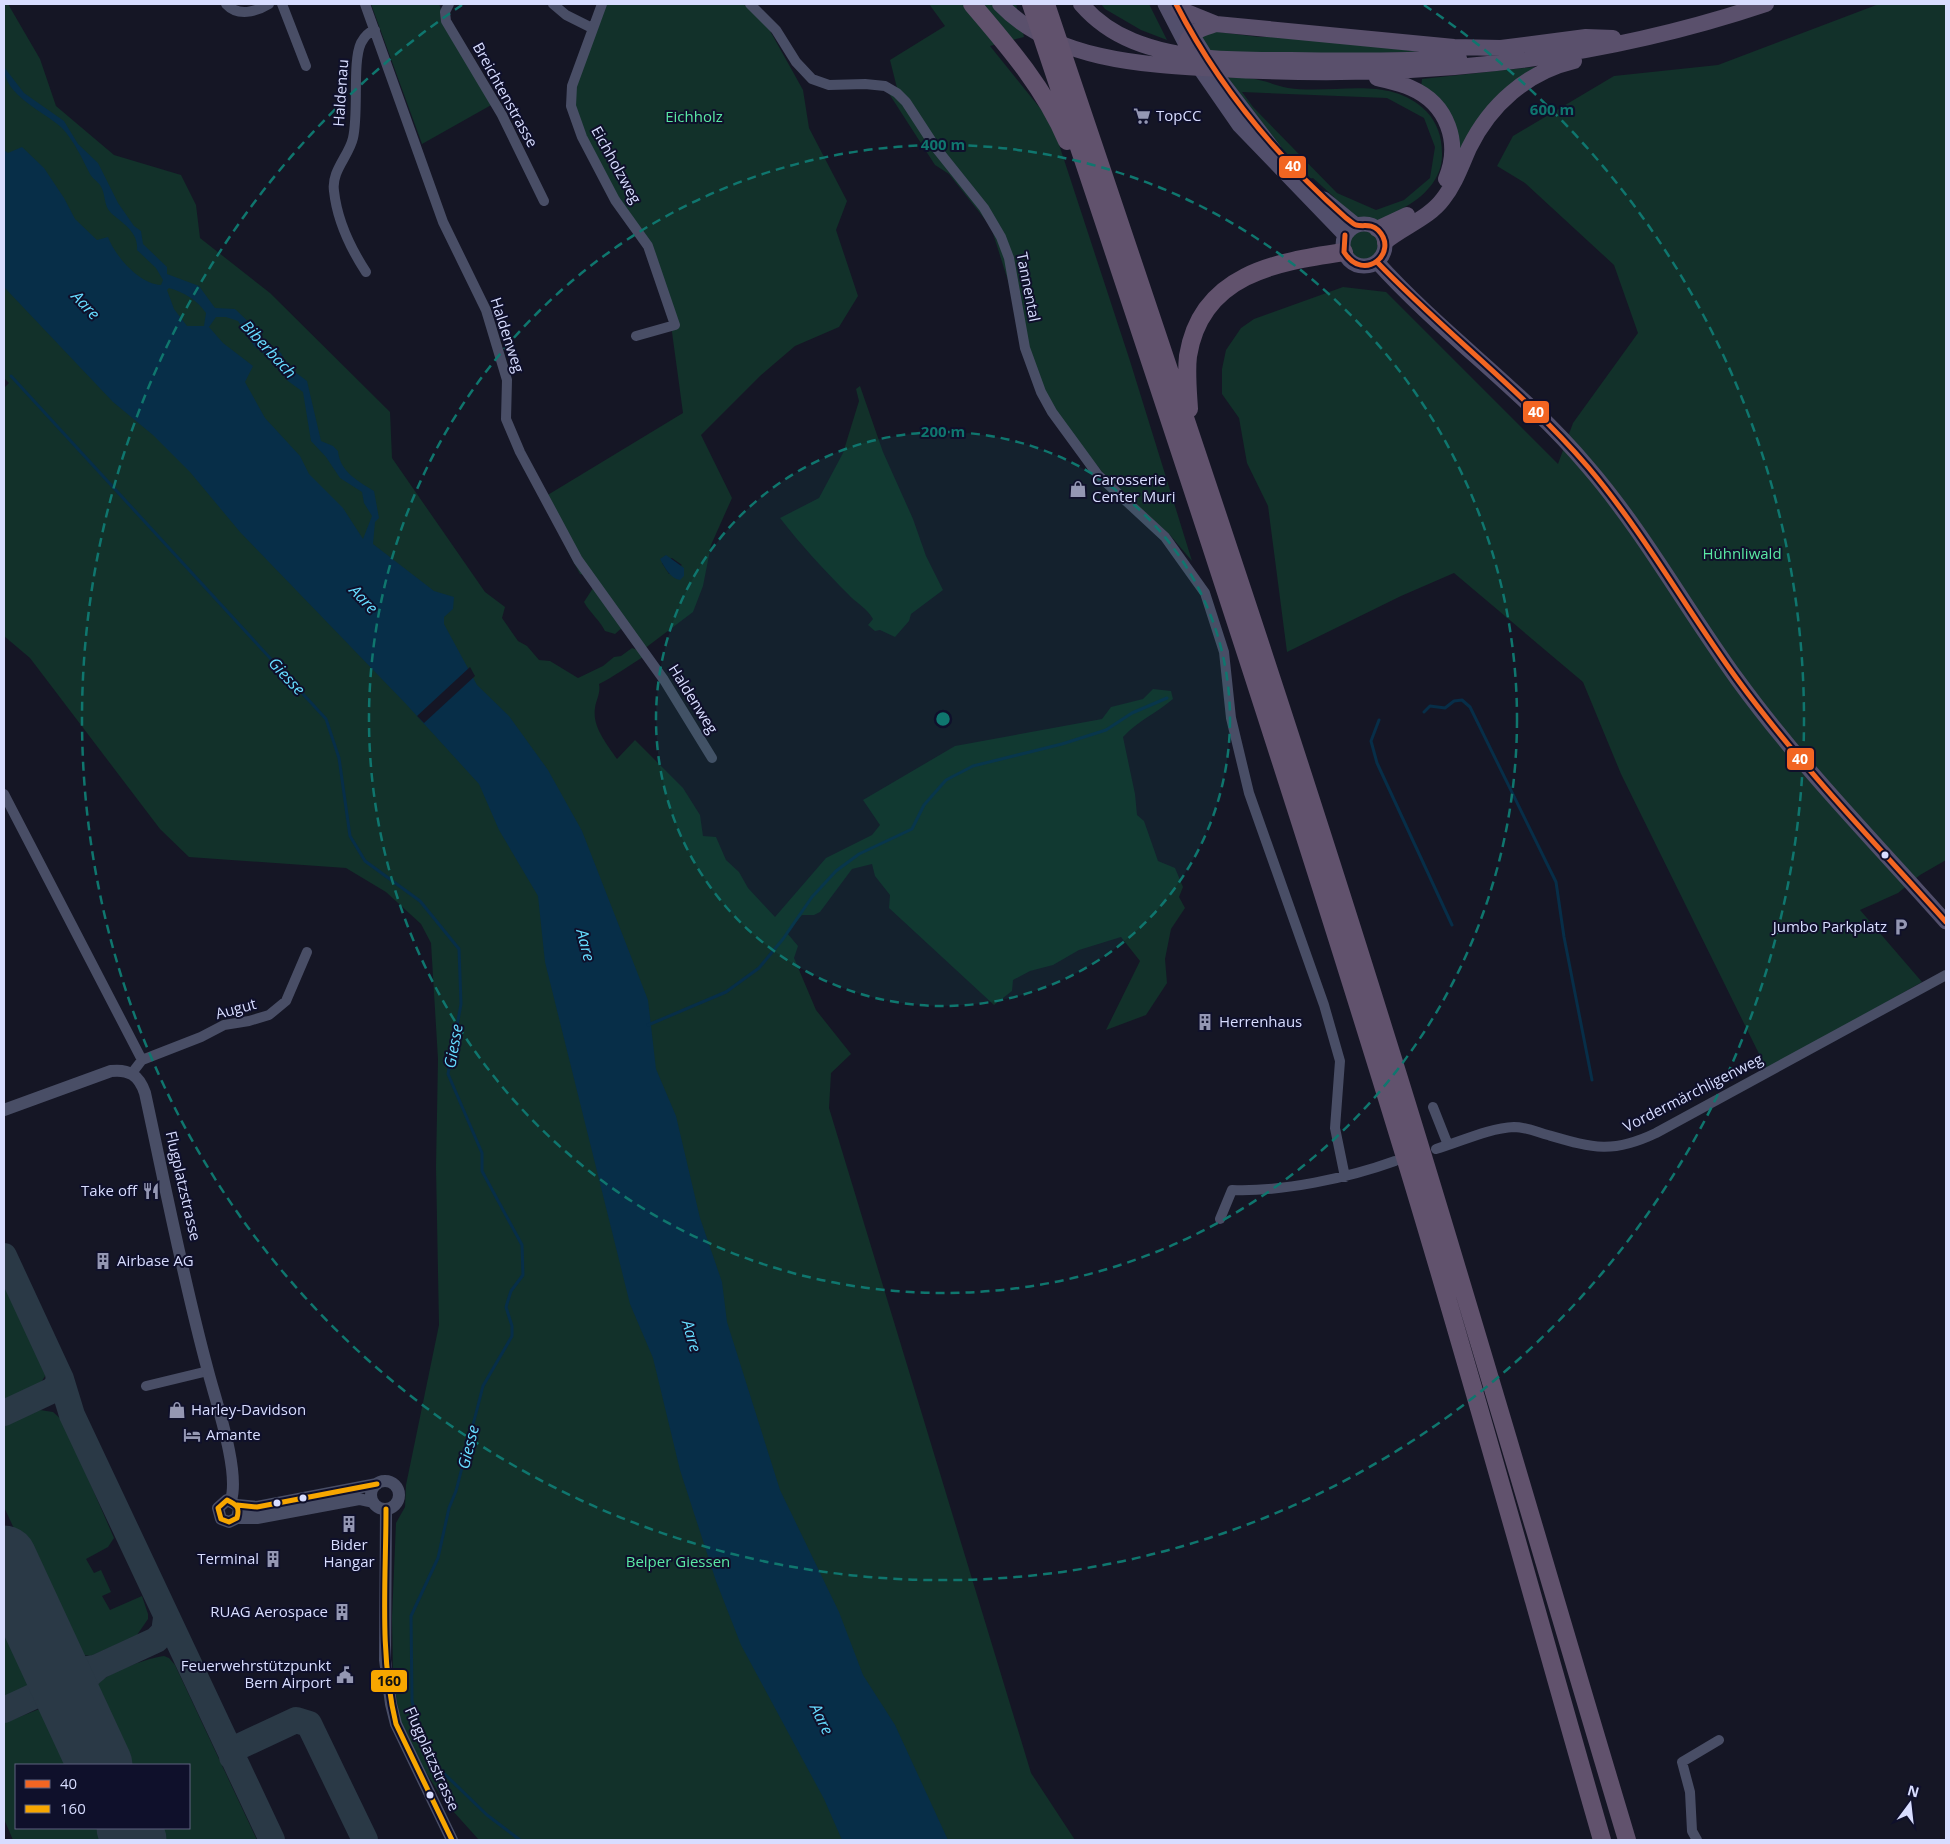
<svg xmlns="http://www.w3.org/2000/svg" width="1950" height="1844" font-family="'Open Sans',sans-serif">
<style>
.green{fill:#12312a;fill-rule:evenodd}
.water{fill:#072e48;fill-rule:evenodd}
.pier{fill:#151625}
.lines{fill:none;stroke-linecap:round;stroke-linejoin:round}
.stream{stroke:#072e48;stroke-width:3}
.taxiway{stroke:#2a3946;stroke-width:26}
.runway{stroke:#2a3946;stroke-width:65}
.minor{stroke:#494e66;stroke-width:10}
.tertiary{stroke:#494e66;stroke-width:12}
.primary{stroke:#524f6c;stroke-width:15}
.trunk{stroke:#5a506c;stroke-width:16}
.motorway{stroke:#61526d;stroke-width:18}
.bus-1-casing{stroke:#0f102b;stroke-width:9}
.bus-2-casing{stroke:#0f102b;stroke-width:9}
.bus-1{stroke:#f26522;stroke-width:5}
.bus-2{stroke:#f7a600;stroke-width:5}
.ring{fill:none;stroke:#0f766e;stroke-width:2.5;stroke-dasharray:9 6}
.bus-dot{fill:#d8ddff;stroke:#0f102b;stroke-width:2}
.labels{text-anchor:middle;stroke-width:4;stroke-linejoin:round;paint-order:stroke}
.street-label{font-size:15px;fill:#d8ddff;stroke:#0f102b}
.poi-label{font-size:15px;fill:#d8ddff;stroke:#0f102b;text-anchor:start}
.park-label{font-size:15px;fill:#5ae9a4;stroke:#0f102b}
.water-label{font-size:16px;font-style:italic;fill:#66dcff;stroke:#0f102b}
.centre{fill:#0f766e;stroke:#0f102b;stroke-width:2.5}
.ring-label{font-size:15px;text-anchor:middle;font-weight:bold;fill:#0f766e;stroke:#0f102b;stroke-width:4;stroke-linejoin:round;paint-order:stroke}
.line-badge{stroke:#0f102b;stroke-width:2}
.badge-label{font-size:14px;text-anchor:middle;font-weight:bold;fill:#fff}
.pale-badge-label{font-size:14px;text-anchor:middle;font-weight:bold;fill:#111}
</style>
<rect width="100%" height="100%" fill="#151625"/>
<path class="green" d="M 4,4 L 8,4 L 40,59 L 56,106 L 114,155 L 181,175 L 196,205 L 200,238 L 270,293 L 390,412 L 392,458 L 485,592 L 505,607 L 502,618 L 518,641 L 527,646 L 539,660 L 550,661 L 578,678 L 603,666 L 614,657 L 621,656 L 632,648 L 638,650 L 643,657 C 628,666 615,676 599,684 C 601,693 596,700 595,708 C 592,727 607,744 617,759 L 635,740 L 683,788 L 700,815 L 703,836 L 716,837 L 726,860 L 739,872 L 748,888 L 775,917 L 826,858 L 872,835 L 880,825 L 863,800 L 955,746 L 1102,719 L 1111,707 L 1143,699 L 1153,689 L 1171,691 L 1173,699 C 1155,714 1139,720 1123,737 L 1135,794 L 1137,815 L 1144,821 L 1158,861 L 1175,868 L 1183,887 L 1179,897 L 1185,908 L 1171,929 L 1165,959 L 1167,983 L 1146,1015 L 1106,1030 L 1140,961 L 1121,937 L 1079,950 L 1053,965 L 1030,971 L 1013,980 L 1012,991 L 994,1005 L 889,908 L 890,895 L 875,876 L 872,864 L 852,869 L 820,912 L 814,915 L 802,915 L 787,933 L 798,946 L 794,958 L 816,1010 L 851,1054 L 831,1073 L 829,1108 L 1031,1773 L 1075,1840 L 479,1840 L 444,1801 L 415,1755 L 399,1718 L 393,1674 L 392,1618 L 396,1523 L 405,1507 L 406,1485 L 439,1325 L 436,1167 L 438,1059 L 431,943 L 421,924 L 386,892 L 346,868 L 189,857 L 160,829 L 30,658 L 4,636 L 4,388 L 9,383 L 4,378 Z
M 371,4 L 439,4 L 445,21 L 493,104 L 422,144 Z
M 604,4 L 743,4 L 764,20 L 803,90 L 809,128 L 847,201 L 836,230 L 858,296 L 839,327 L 795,346 L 760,376 L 701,435 L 732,498 L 711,545 L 703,586 L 693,612 L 644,649 L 624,626 L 615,634 L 605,631 C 599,619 590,613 584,602 L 593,588 L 589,576 L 580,574 L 567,550 L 546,496 L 683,413 L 669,310 L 649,247 L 623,212 L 572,106 L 574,87 ZM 672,558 L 682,565 L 669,574 L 662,563 Z
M 929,4 L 1016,4 L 1024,37 L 990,46 L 1052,123 L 1130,361 L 1192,561 L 1169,534 L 1109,480 L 1064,425 L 1041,385 L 991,227 L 949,174 L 935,165 L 888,92 L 897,88 L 890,60 L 945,26 Z
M 1101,4 L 1149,4 L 1167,40 L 1141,30 L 1105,9 Z
M 1879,4 L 1946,4 L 1946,860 L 1920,875 L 1898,893 L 1860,910 L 1922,982 L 1767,1070 L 1621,774 L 1583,682 L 1454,573 L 1401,596 L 1287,652 L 1268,506 L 1247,463 L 1239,418 L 1222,394 L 1222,369 L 1226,350 L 1241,328 L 1254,319 L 1343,287 L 1386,292 L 1558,464 L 1573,423 L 1638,333 L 1614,265 L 1525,183 L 1497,166 L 1513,136 L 1614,76 L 1718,65 Z
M 1211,31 L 1259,37 L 1302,36 L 1420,52 L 1296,55 L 1208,51 L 1197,36 Z
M 1534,67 L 1536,71 L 1462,156 L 1421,88 L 1422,79 Z
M 1225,77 C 1236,78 1248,77 1259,80 C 1269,82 1278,86 1288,88 C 1335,95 1389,74 1426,111 C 1437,122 1442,137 1442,153 C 1443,178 1424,197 1403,208 L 1400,216 C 1367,226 1365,223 1336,205 L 1334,197 L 1313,178 L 1308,179 C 1276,147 1250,114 1225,77 ZM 1242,92 L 1387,98 L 1424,118 L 1435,147 L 1430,178 L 1404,200 L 1376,210 L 1337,193 L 1253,107 Z
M1349 245a15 15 0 1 1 30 0a15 15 0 1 1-30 0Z
M 860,386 L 883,452 L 913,519 L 926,556 L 943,590 L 911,614 L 909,621 L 895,637 L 880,630 L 875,631 L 868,625 L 873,619 C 868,609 855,602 848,594 C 824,570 801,545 780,518 L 819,498 L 843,453 L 859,401 L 856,389 Z
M 4,1267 L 49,1370 L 40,1384 L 4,1401 Z
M 40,1410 L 53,1412 L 63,1421 L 114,1538 L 108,1547 L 86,1559 L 94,1573 L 101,1570 L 111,1592 L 102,1596 L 110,1610 L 142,1596 L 148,1614 L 148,1619 L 137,1635 L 91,1656 L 75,1654 L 67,1643 L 4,1507 L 4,1425 Z
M 4,1613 L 36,1683 L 4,1698 L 4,1612 Z
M 164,1656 L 169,1658 L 175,1665 L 257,1840 L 159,1840 L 153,1828 L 189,1828 L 189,1765 L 124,1765 L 93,1696 C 95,1691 96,1686 100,1682 C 112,1671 148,1658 164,1656 Z
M 47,1706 L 75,1765 L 16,1765 L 16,1828 L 104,1828 L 110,1840 L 13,1840 L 4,1819 L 4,1723 Z"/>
<path class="water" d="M 4,67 L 24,93 L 64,121 L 78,144 L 98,163 L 118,203 L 134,226 L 141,231 L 143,244 L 167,267 L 167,274 L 199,286 L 215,308 L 235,309 L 256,329 L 258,336 L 269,347 L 281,353 L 287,366 L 307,381 L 321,441 L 333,446 L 338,451 C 340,472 358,481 374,491 L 379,518 L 375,522 L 373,544 L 434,591 L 454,597 L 453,609 L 444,617 L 444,624 L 477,685 L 509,716 L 548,770 L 582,831 L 648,1000 L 656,1069 L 676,1116 L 700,1218 L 722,1282 L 727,1322 L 780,1490 L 839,1612 L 863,1675 L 895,1725 L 948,1840 L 842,1840 L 824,1799 L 741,1645 L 716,1581 L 680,1470 L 653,1358 L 630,1304 L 545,962 L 538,896 L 499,830 L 479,784 L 406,704 L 240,532 L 190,472 L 153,435 L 113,402 L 4,287 L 4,150 L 8,153 L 22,147 L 44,168 L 64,198 L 75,219 L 97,240 L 108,237 C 115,256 139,284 161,285 L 163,280 L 156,268 L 137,250 C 139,232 122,223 111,213 C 103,205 106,193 100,185 C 97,181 92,178 90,174 C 82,158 74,141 62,128 C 44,111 4,96 4,67 ZM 169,288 C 184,292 198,301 206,313 L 204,326 L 187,326 L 174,309 L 167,290 ZM 216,317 L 226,317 L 238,321 L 254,346 L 272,360 L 288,381 L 303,392 L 311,441 L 326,457 L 340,478 L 362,492 L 364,503 L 372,516 L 363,539 L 343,508 L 309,474 L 300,456 L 265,418 L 245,382 L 253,366 L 223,343 L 209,327 Z
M 666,555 L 684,568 L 684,576 L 680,580 C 670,578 665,568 660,559 Z"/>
<path class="pier" d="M 470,667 L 475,676 L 424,723 L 417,716 Z"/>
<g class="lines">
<path class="stream" d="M 11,376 L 326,719 L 339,758 L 350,836 L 365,861 L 420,901 L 459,949 L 461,1004 L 448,1074 L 482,1153 L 482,1171 L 522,1245 L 523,1275 L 511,1291 L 506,1307 L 512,1326 L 512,1336 L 483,1386 L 456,1491 L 449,1508 L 438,1558 L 411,1616 L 412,1701 L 427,1757 L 487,1815 L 520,1840
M 1424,712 L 1430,706 L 1445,708 L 1454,701 L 1462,700 L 1470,707 L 1556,882 L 1564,937 L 1592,1080
M 1379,720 L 1371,741 L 1377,763 L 1452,925
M 648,1025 L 726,992 L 759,968 L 783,939 L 812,897 L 836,871 L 859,854 L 912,829 L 924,805 L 946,780 L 973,766 L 1062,744 L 1106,730 L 1132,713 L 1167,698"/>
<path class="taxiway" d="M 4,1256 L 61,1379 L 72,1415 L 272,1840
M 4,1413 L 53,1390 L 59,1382 L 58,1373
M 45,1647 C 58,1663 72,1673 94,1668
M 4,1710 L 156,1640 L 164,1632 L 166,1618
M 80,1724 C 73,1701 77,1683 97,1668
M 232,1757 L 236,1748 L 296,1720 L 309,1724 L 365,1840"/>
<path class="runway" d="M 4,1558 L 100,1765
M 129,1828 L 134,1840"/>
<path class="minor" d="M 226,4 C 238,17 256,12 269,4
M 282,4 L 306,66
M 365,4 L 443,222 L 486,310 L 507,380 L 506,419 L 520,452 L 578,560 L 664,680 L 712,758
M 449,4 L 445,12 L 446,21 L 502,115 L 544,201
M 553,4 L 566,15 L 592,28
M 602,4 L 572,86 L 571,106 L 582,137 L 615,200 L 648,246 L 675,325 L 636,336
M 750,4 L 776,30 L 796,62 L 812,79 L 829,85 L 865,84 L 885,86 L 897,93 L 906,102 L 936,148 L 984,208 L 1001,237 L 1009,258 L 1025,348 L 1041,392 L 1052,412 L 1098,475 L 1165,537 L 1205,593 L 1224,652 L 1231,718 L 1249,793 L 1324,1005 L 1340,1061 L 1335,1128 L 1345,1177
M 366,272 C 351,249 337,219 334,191 C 331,171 349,156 353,138 C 359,112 352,62 361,43 C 364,37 369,32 375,30
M 4,794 L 142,1060 L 132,1073
M 142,1060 L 201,1037 L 224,1025 L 249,1021 L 269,1015 L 286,1001 L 307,952
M 1433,1107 L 1448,1145
M 1436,1149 C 1460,1142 1489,1128 1514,1127 C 1526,1127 1537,1132 1548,1135 C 1593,1148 1612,1154 1656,1133 L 1946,975
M 1220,1219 L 1232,1190 C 1282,1192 1348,1178 1395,1161
M 146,1386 L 208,1371
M 1697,1840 L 1692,1831 L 1690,1792 L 1682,1762 L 1719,1740"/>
<path class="tertiary" d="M 4,1110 L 111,1071 C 129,1069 139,1075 145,1093 C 165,1185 183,1279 208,1371 C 216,1402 240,1471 231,1500
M371 1495a14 14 0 1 1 28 0a14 14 0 1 1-28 0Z
M 237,1505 L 239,1509 L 237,1518 L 229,1522 L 221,1519 L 218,1508 L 227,1500 L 237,1505 L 257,1507 L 377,1484
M 386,1509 L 385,1660 L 391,1704 L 396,1724 L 452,1840
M 237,1518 L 257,1518 L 359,1499 L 373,1502"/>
<path class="primary" d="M 1165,4 L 1194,60 L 1239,125 L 1345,235
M 1188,28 L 1219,78 L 1274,150
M 1324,199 L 1356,225
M1343 245a21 21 0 1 1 42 0a21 21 0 1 1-42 0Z
M 1377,262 C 1443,335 1524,391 1588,467 C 1644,532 1686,609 1737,679 C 1800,766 1875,842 1946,922"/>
<path class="trunk" d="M 1000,4 C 1054,61 1146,65 1219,69 C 1407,80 1587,64 1766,4
M 1081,4 C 1095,20 1113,33 1133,41 C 1182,61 1239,60 1291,60 C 1347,61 1403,61 1459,58
M 1179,9 L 1216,24 L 1454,47 L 1501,48 L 1586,37 L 1613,38
M 1186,46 C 1187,31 1205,28 1216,24
M 1377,78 C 1388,81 1400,83 1411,88 C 1448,104 1461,143 1446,179
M 1377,229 L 1407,215
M 1385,242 C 1403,227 1429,218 1443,199 C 1455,184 1461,166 1469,148 C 1490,105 1527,72 1574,61"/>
<path class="motorway" d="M 972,4 C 1008,46 1045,89 1067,141
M 1031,4 C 1158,383 1284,762 1401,1144 C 1472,1375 1535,1608 1602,1840
M 1046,4 C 1162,349 1280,695 1388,1043 C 1471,1308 1547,1574 1627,1840
M 1189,409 C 1188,392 1186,373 1188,356 C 1201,274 1276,262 1344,252"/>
<g class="bus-1-casing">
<path id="bus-1" d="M 1176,4 C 1219,88 1276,156 1346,218 C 1349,220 1353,224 1356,225 C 1364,227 1371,223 1378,230 C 1400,252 1364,284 1344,252 L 1345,235
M 1377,262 C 1445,333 1524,392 1588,467 C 1644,533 1686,609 1737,679 C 1800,765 1875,843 1946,922"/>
</g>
<g class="bus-2-casing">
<path id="bus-2" d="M 227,1500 C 237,1505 240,1507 237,1518 L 229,1522 L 221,1519 L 218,1508 Z
M 237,1505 L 257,1507 L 377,1484
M 386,1509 C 386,1580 379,1654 396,1724 L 452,1840"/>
</g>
<use href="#bus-1" class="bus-1"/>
<use href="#bus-2" class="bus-2"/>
</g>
<circle cx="943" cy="719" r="287" fill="#0f766e" fill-opacity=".12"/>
<g class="ring">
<circle cx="943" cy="719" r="287"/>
<circle cx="943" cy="719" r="574"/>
<path d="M1424 5A861 861 0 1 1 462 5"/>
</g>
<defs>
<g id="supermarket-bare" transform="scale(1.35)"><path d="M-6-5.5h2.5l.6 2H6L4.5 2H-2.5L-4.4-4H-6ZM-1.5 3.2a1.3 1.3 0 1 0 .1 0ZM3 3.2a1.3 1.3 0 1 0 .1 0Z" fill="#9497b3" stroke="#0f102b" stroke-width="2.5" paint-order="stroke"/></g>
<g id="shop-bare" transform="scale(1.35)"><path d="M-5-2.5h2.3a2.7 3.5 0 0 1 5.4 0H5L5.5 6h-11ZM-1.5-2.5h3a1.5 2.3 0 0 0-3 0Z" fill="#9497b3" stroke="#0f102b" stroke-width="2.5" paint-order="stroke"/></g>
<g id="parking-bare" transform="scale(1.35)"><path d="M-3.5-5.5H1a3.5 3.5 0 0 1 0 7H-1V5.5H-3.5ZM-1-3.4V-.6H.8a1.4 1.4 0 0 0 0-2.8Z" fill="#9497b3" stroke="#0f102b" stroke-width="2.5" paint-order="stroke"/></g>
<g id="building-bare" transform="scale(1.35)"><path d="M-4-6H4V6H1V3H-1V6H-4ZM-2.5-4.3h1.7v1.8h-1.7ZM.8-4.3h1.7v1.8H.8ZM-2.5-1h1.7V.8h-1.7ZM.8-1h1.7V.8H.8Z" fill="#9497b3" stroke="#0f102b" stroke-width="2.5" paint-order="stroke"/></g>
<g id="restaurant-bare" transform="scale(1.35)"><path d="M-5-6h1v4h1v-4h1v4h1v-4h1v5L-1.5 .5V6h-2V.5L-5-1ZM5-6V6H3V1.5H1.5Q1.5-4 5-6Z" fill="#9497b3" stroke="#0f102b" stroke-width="2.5" paint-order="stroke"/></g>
<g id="hotel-bare" transform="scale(1.35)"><path d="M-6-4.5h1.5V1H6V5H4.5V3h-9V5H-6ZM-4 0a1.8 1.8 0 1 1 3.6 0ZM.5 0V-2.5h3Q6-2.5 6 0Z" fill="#9497b3" stroke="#0f102b" stroke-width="2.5" paint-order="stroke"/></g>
<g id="civic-bare" transform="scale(1.35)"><path d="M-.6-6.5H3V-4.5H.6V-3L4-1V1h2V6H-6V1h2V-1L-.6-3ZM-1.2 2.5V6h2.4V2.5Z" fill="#9497b3" stroke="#0f102b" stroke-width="2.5" paint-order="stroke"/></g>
</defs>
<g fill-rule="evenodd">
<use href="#supermarket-bare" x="1142" y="116"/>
<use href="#shop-bare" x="1078" y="489"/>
<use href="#parking-bare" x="1901" y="927"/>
<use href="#building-bare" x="1205" y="1022"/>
<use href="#restaurant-bare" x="151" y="1191"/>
<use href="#building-bare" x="103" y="1261"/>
<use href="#shop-bare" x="177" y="1410"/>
<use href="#hotel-bare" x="192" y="1435"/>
<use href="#building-bare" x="349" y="1524"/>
<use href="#building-bare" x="273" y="1559"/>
<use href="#building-bare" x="342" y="1612"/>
<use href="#civic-bare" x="345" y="1675"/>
</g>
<g class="bus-dot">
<circle cx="1885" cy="855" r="4.5"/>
<circle cx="303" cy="1498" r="4.5"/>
<circle cx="277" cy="1503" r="4.5"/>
<circle cx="430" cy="1795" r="4.5"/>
</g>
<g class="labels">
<g class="street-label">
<text transform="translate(341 93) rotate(-86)" y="5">Haldenau</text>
<text transform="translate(505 95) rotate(61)" y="5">Breichtenstrasse</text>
<text transform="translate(616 165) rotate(61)" y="5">Eichholzweg</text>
<text transform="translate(1028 287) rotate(79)" y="5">Tannental</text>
<text transform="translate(507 335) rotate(72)" y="5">Haldenweg</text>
<text transform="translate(693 699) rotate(58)" y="5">Haldenweg</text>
<text transform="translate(236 1009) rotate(-15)" y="5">Augut</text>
<text transform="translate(1693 1093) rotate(-27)" y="5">Vordermärchligenweg</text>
<text transform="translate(183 1186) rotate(77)" y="5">Flugplatzstrasse</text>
<text transform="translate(432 1759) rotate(66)" y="5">Flugplatzstrasse</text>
</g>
<g class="poi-label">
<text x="1156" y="121">TopCC</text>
<text x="1092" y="485">Carosserie<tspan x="1092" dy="17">Center Muri</tspan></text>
<text x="1887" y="932" text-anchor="end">Jumbo Parkplatz</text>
<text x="1219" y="1027">Herrenhaus</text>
<text x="137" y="1196" text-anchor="end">Take off</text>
<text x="117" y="1266">Airbase AG</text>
<text x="191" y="1415">Harley-Davidson</text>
<text x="206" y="1440">Amante</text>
<text x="349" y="1550" text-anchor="middle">Bider<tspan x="349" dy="17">Hangar</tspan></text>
<text x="259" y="1564" text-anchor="end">Terminal</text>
<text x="328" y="1617" text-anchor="end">RUAG Aerospace</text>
<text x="331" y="1671" text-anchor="end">Feuerwehrstützpunkt<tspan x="331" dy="17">Bern Airport</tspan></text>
</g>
<g class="park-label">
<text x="694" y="122">Eichholz</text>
<text x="1742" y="559">Hühnliwald</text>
<text x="678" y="1567">Belper Giessen</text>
</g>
<g class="water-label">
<text transform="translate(86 305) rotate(47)" y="6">Aare</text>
<text transform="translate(269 349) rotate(47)" y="6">Biberbach</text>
<text transform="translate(364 599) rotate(47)" y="6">Aare</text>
<text transform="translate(287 676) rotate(47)" y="6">Giesse</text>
<text transform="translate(586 945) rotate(76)" y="6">Aare</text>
<text transform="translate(453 1046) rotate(-80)" y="6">Giesse</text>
<text transform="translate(692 1336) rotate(74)" y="6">Aare</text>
<text transform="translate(468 1447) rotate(-76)" y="6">Giesse</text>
<text transform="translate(822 1719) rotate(64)" y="6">Aare</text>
</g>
</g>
<circle cx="943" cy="719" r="8" class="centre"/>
<g class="ring-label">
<text x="1552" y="115">600 m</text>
<text x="943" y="150">400 m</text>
<text x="943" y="437">200 m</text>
</g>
<g class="line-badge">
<rect x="1278" y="155" width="29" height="24" rx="5" fill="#f26522"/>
<rect x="1522" y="400" width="28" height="24" rx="5" fill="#f26522"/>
<rect x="1786" y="747" width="29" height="24" rx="5" fill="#f26522"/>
<rect x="370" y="1669" width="38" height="24" rx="5" fill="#f7a600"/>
</g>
<g class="badge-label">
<text x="1293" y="171">40</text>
<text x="1536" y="417">40</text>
<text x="1800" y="764">40</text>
</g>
<g class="pale-badge-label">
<text x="389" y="1686">160</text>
</g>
<rect width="1950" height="1844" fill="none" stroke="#d8ddff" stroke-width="10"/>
<rect x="15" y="1764" width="175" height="65" fill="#0f102b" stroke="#5f6280"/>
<rect x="25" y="1780" width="25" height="8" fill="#f26522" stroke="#5f6280"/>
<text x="60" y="1789" font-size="15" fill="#d8ddff">40</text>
<rect x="25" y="1805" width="25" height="8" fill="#f7a600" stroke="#5f6280"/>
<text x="60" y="1814" font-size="15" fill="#d8ddff">160</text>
<g transform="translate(1910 1804) rotate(15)" stroke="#0f102b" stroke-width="4" paint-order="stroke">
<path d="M0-4L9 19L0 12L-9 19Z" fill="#d8ddff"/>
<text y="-8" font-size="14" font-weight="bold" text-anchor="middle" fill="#d8ddff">N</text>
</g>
</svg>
